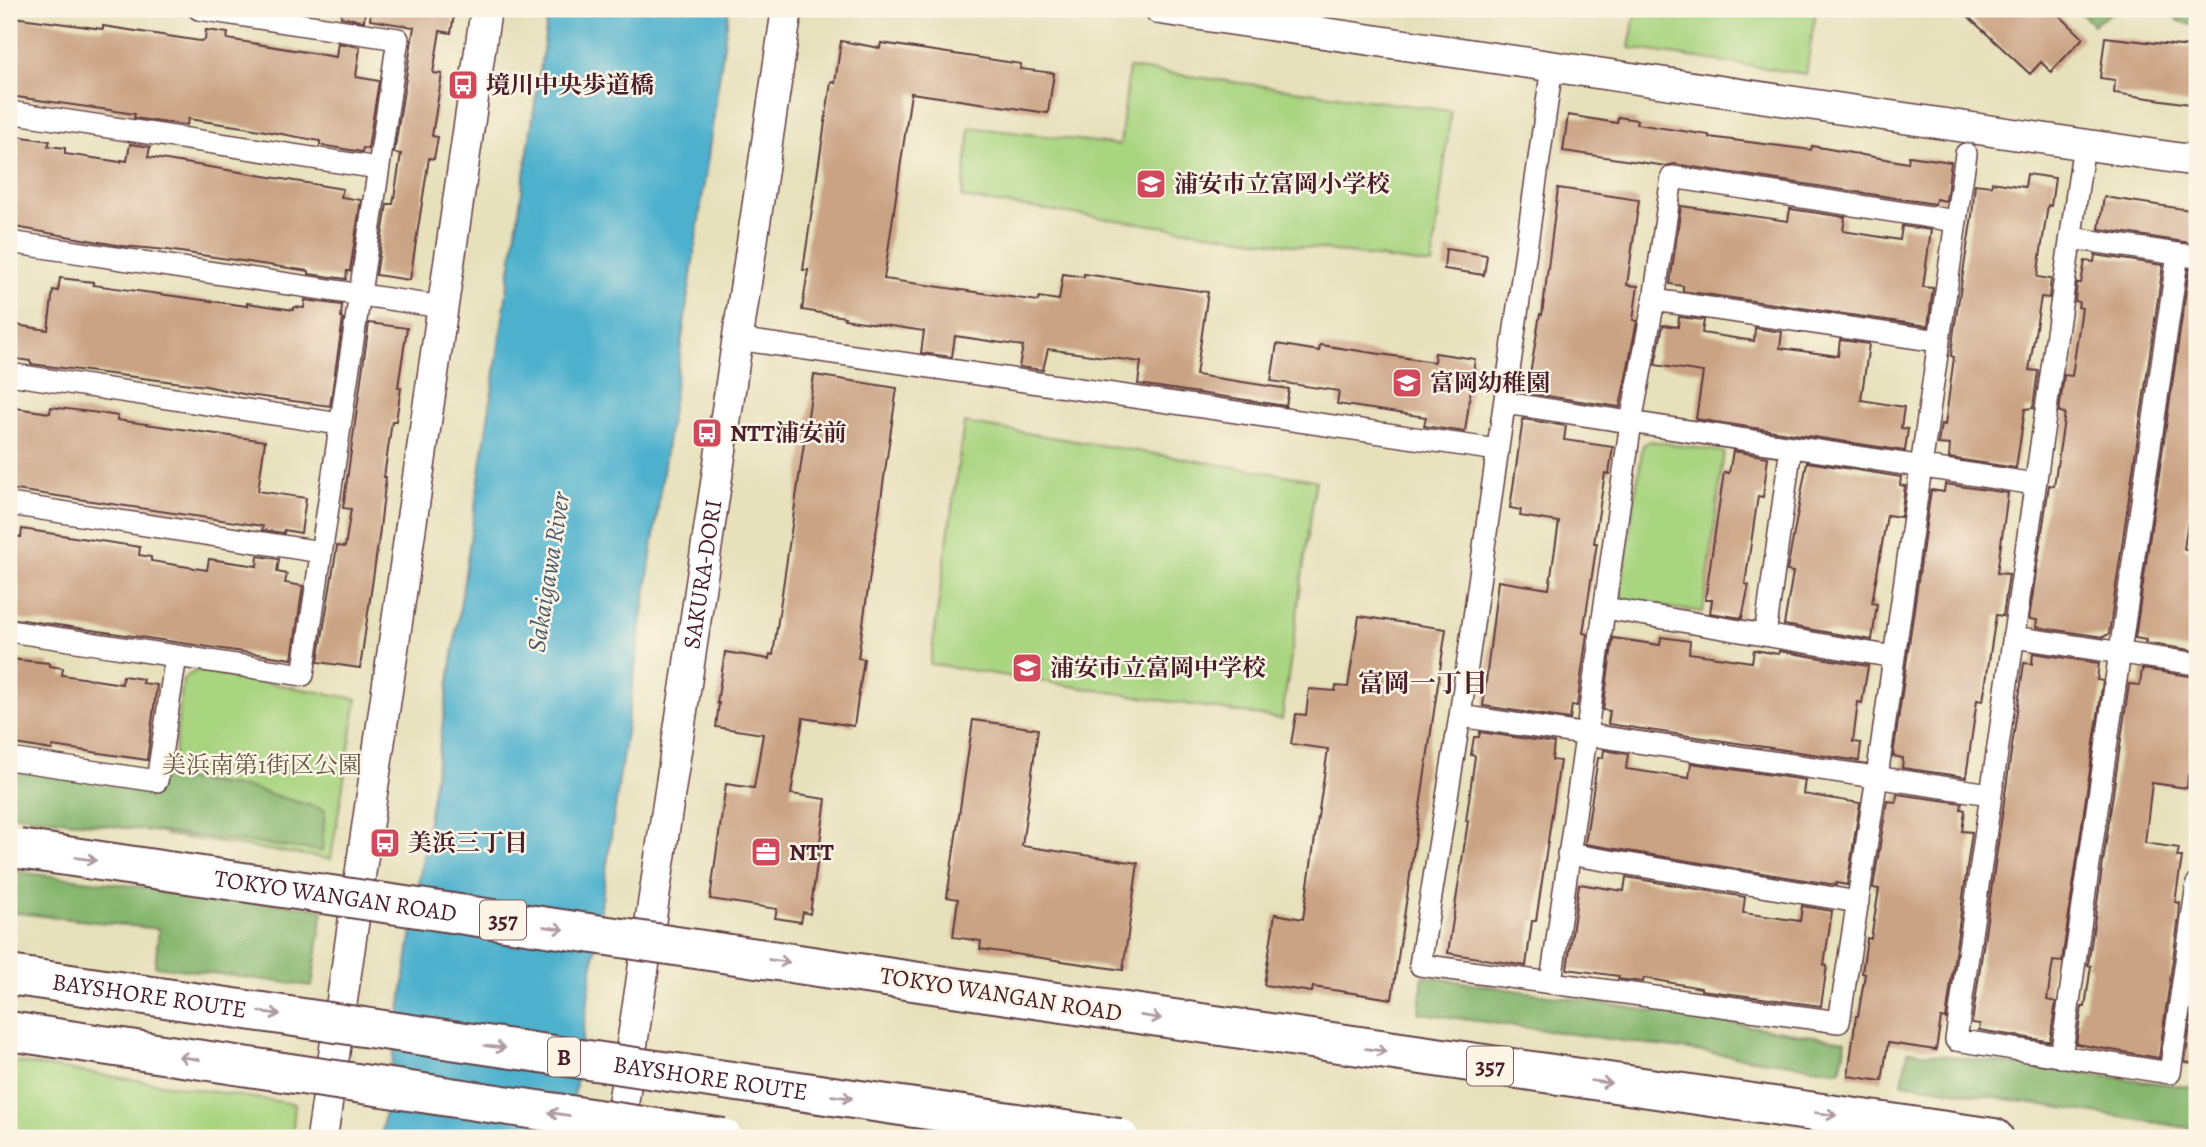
<svg xmlns="http://www.w3.org/2000/svg" width="2206" height="1147" font-family="Alegreya,'Noto Serif JP',serif">
<style>
.green{fill:#a9d480;stroke:#7a7a56;stroke-width:2}
.forest{fill:#86b66e;stroke:#686a4c;stroke-width:2}
.water{fill:#4eb1cd;stroke:#4c687c;stroke-width:2}
.building{fill:#caa384}
.lines{fill:none;stroke-linecap:round;stroke-linejoin:round}
.street-casing{stroke:#613c41;stroke-width:24}
.secondary-casing{stroke:#613c41;stroke-width:33}
.highway-casing{stroke:#613c41;stroke-width:42}
.street{stroke:#fff;stroke-width:21}
.secondary{stroke:#fff;stroke-width:30}
.highway{stroke:#fff;stroke-width:38}
.highway-bridge-casing{stroke:#613c41;stroke-width:42;stroke-linecap:butt}
.highway-bridge{stroke:#fff;stroke-width:38}
.oneway{stroke:#ae9aa0}
.labels{text-anchor:middle;stroke-width:5;stroke-linejoin:round;paint-order:stroke}
.shield{fill:#fcf5e5;stroke:#7f5f63;stroke-width:2}
.shield-label{font-size:23px;font-weight:bold;fill:#4a1f2b}
.poi-label{font-size:24px;font-weight:bold;fill:#4a1f2b;stroke:#fcf5e5;text-anchor:start}
.street-label{font-size:24px;fill:#4a1f2b;stroke:#fcf5e5}
.park-label{font-size:24px;fill:#654;stroke:#fcf5e5}
.water-label{font-size:26px;font-style:italic;fill:#4c596c;stroke:#fcf5e5}
.neighbourhood-label{font-size:26px;font-weight:bold;fill:#4a1f2b;stroke:#fcf5e5}
</style>
<rect width="100%" height="100%" fill="#fcf5e5"/>
<filter id="ink" filterUnits="userSpaceOnUse"><feTurbulence type="fractalNoise" baseFrequency=".0143" numOctaves="2"/><feDisplacementMap in="SourceGraphic" scale="14" xChannelSelector="R" yChannelSelector="G"/><feConvolveMatrix kernelMatrix="1 2 1 2 8 2 1 2 1" color-interpolation-filters="sRGB"/></filter>
<filter id="wash" filterUnits="userSpaceOnUse"><feTurbulence type="fractalNoise" baseFrequency=".00686" numOctaves="4" result="noise"/><feDisplacementMap in="SourceGraphic" scale="28" xChannelSelector="R" yChannelSelector="G"/><feGaussianBlur stdDeviation="1.57" result="paint"/><feColorMatrix in="noise" values="0 0 0 0 0 0 0 0 0 0 0 0 0 0 0 0 0 1.4 0 .05"/><feComposite in="paint" operator="in"/></filter>
<g filter="url(#wash)">
<rect width="100%" height="100%" fill="#e6e0bb"/>
<path class="green" d="M 1636,9 L 1816,9 L 1806,74 L 1629,48 Z
M 1129,68 L 1451,111 L 1432,265 L 962,198 L 970,127 L 1120,145 Z
M 964,423 L 1316,480 L 1282,719 L 930,664 Z
M 1650,441 L 1724,452 L 1703,612 L 1627,603 L 1620,593 L 1643,445 Z
M 197,670 L 357,699 L 331,859 L 165,835 L 183,679 Z
M 9,1061 L 295,1104 L 292,1138 L 9,1138 Z"/>
<path class="forest" d="M 2077,9 L 2117,9 L 2093,25 Z
M 2169,9 L 2197,9 L 2197,25 L 2178,21 Z
M 9,755 L 250,788 L 325,810 L 322,851 L 9,814 Z
M 9,871 L 323,909 L 312,986 L 155,966 L 159,929 L 9,912 Z
M 1423,976 L 1846,1041 L 1840,1071 L 1419,1013 Z
M 1908,1051 L 2197,1088 L 2197,1129 L 1902,1083 Z"/>
<path class="water" d="M 549,9 L 729,9 L 568,1138 L 381,1138 Z"/>
<g id="blocks">
<path class="building" d="M 342,9 L 365,9 L 364,21 L 341,17 Z
M 371,9 L 455,9 L 451,33 L 440,31 L 433,73 L 442,74 L 432,136 L 438,137 L 434,159 L 429,158 L 410,280 L 376,275 L 387,204 L 393,204 L 401,154 L 394,153 L 414,27 L 370,20 Z
M 1960,9 L 2053,9 L 2083,38 L 2051,72 L 2041,62 L 2030,74 Z
M 13,17 L 103,29 L 103,26 L 200,41 L 205,40 L 206,30 L 228,33 L 227,39 L 336,57 L 338,43 L 360,47 L 356,77 L 379,81 L 368,149 L 363,148 L 362,152 L 320,145 L 320,141 L 243,127 L 188,119 L 187,125 L 154,121 L 134,118 L 135,114 L 109,110 L 9,96 L 9,22 L 13,22 Z
M 2105,37 L 2197,48 L 2197,105 L 2114,93 L 2115,80 L 2100,78 Z
M 841,41 L 880,48 L 881,43 L 1021,64 L 1020,69 L 1054,73 L 1048,113 L 911,93 L 884,279 L 1038,301 L 1039,297 L 1059,300 L 1063,274 L 1084,277 L 1084,274 L 1208,292 L 1196,375 L 1289,389 L 1286,406 L 1138,384 L 1141,362 L 1048,349 L 1043,370 L 1019,367 L 1023,346 L 955,336 L 952,357 L 921,353 L 924,331 L 844,319 L 845,317 L 802,310 L 808,270 L 803,270 L 831,82 L 835,83 Z
M 1568,115 L 1617,123 L 1618,117 L 1637,120 L 1636,124 L 1709,135 L 1709,137 L 1811,150 L 1812,146 L 1908,163 L 1909,156 L 1951,162 L 1946,201 L 1936,199 L 1935,204 L 1674,164 L 1666,166 L 1563,151 Z
M 9,135 L 50,141 L 48,146 L 65,148 L 65,154 L 121,162 L 121,160 L 127,161 L 130,144 L 150,147 L 148,157 L 343,189 L 341,197 L 361,200 L 350,271 L 347,271 L 346,279 L 309,274 L 309,271 L 167,250 L 122,246 L 9,226 Z
M 2027,174 L 2055,178 L 2051,206 L 2048,205 L 2037,277 L 2051,279 L 2049,298 L 2041,297 L 2029,370 L 2038,371 L 2033,408 L 2025,409 L 2016,468 L 1949,458 L 1950,445 L 1938,444 L 1941,424 L 1945,425 L 1954,357 L 1951,356 L 1954,330 L 1972,216 L 1975,184 L 1991,186 L 1992,182 L 2025,187 Z
M 1558,188 L 1639,200 L 1627,285 L 1638,286 L 1633,320 L 1637,321 L 1620,407 L 1527,393 L 1540,314 L 1542,315 Z
M 2104,197 L 2197,211 L 2197,244 L 2099,229 Z
M 1681,206 L 1788,221 L 1790,209 L 1845,217 L 1843,231 L 1900,240 L 1902,226 L 1931,230 L 1923,287 L 1933,288 L 1928,326 L 1683,291 L 1683,286 L 1670,284 Z
M 1446,249 L 1487,255 L 1484,275 L 1444,269 Z
M 2095,255 L 2163,265 L 2109,634 L 2103,637 L 2036,627 L 2037,620 L 2029,619 L 2049,485 L 2054,486 L 2065,413 L 2059,412 L 2064,375 L 2072,376 L 2082,308 L 2078,307 L 2079,302 L 2075,301 L 2077,283 L 2081,283 L 2085,261 L 2094,262 Z
M 2189,269 L 2197,270 L 2197,458 L 2184,549 L 2197,550 L 2197,651 L 2145,643 L 2146,640 L 2135,638 Z
M 60,278 L 93,282 L 93,285 L 247,306 L 247,303 L 294,310 L 294,307 L 304,308 L 305,300 L 342,305 L 341,318 L 343,319 L 330,406 L 248,395 L 206,386 L 31,364 L 30,361 L 9,358 L 9,324 L 48,330 L 53,290 L 58,291 Z
M 1679,317 L 1704,320 L 1702,333 L 1754,341 L 1755,328 L 1782,332 L 1780,348 L 1838,356 L 1840,340 L 1869,344 L 1861,400 L 1904,407 L 1901,428 L 1908,429 L 1905,451 L 1696,419 L 1703,372 L 1655,365 L 1663,325 L 1678,327 Z
M 369,323 L 407,328 L 398,387 L 401,388 L 396,421 L 392,421 L 384,477 L 386,477 L 379,537 L 360,668 L 318,662 L 337,546 L 345,547 L 351,509 L 343,508 Z
M 1277,344 L 1319,351 L 1320,345 L 1434,362 L 1435,353 L 1475,359 L 1465,432 L 1424,426 L 1426,417 L 1337,404 L 1339,391 L 1271,381 Z
M 814,375 L 897,388 L 858,658 L 864,659 L 854,726 L 803,718 L 791,794 L 826,799 L 810,914 L 803,912 L 801,922 L 775,918 L 777,909 L 710,899 L 726,784 L 754,788 L 763,734 L 716,727 L 719,703 L 717,703 L 725,652 L 769,659 L 770,654 L 773,655 Z
M 9,407 L 50,413 L 51,407 L 99,413 L 118,416 L 117,420 L 265,441 L 258,491 L 306,498 L 301,533 L 284,530 L 284,533 L 262,530 L 263,526 L 9,489 Z
M 1523,419 L 1566,426 L 1564,440 L 1613,447 L 1609,474 L 1605,473 L 1594,543 L 1597,543 L 1583,633 L 1587,634 L 1577,706 L 1572,705 L 1570,719 L 1483,706 L 1498,581 L 1549,589 L 1559,522 L 1520,516 L 1521,510 L 1510,508 Z
M 1733,451 L 1768,457 L 1763,497 L 1758,496 L 1745,584 L 1749,585 L 1742,618 L 1710,613 L 1712,600 L 1705,600 L 1724,472 L 1729,473 Z
M 1807,462 L 1901,477 L 1900,485 L 1905,486 L 1901,517 L 1887,515 L 1872,603 L 1877,604 L 1872,640 L 1784,625 L 1793,572 L 1787,571 L 1791,549 Z
M 1945,484 L 2008,493 L 1997,573 L 2009,574 L 2003,616 L 1996,615 L 1983,701 L 1977,700 L 1966,777 L 1902,768 L 1903,758 L 1893,756 L 1931,490 L 1944,492 Z
M 22,529 L 140,547 L 139,555 L 151,557 L 151,561 L 207,570 L 209,559 L 257,566 L 258,556 L 279,559 L 277,572 L 287,574 L 285,583 L 303,586 L 292,659 L 9,618 L 9,568 L 14,536 L 21,537 Z
M 1359,616 L 1446,629 L 1392,999 L 1313,987 L 1312,992 L 1264,985 L 1275,914 L 1303,919 L 1328,749 L 1291,744 L 1296,714 L 1306,715 L 1309,689 L 1335,691 L 1336,686 L 1348,687 Z
M 1661,637 L 1690,641 L 1689,653 L 1752,662 L 1754,650 L 1779,654 L 1779,651 L 1868,666 L 1862,703 L 1858,702 L 1853,742 L 1861,743 L 1859,761 L 1608,724 L 1610,711 L 1603,710 L 1613,638 L 1660,645 Z
M 2033,653 L 2099,663 L 2097,680 L 2103,681 L 2062,962 L 2053,961 L 2047,1000 L 2056,1002 L 2050,1041 L 2047,1041 L 1979,1030 L 1980,1024 L 1972,1023 L 2024,663 L 2032,664 Z
M 9,659 L 49,663 L 49,666 L 63,668 L 62,675 L 122,684 L 123,676 L 143,679 L 142,683 L 157,685 L 147,760 L 53,746 L 52,750 L 9,743 Z
M 2142,669 L 2197,677 L 2197,776 L 2188,775 L 2187,788 L 2152,783 L 2145,843 L 2179,848 L 2177,857 L 2182,857 L 2175,902 L 2180,903 L 2179,917 L 2159,1058 L 2076,1044 L 2082,1007 L 2085,1007 L 2091,966 L 2088,965 L 2129,684 L 2140,685 Z
M 973,720 L 1038,729 L 1022,846 L 1138,863 L 1123,970 L 980,949 L 981,941 L 953,937 L 958,899 L 947,897 Z
M 1480,732 L 1554,743 L 1552,760 L 1560,761 L 1536,921 L 1532,921 L 1526,966 L 1448,953 L 1468,821 L 1466,821 L 1475,756 L 1471,755 L 1474,737 L 1479,737 Z
M 1604,750 L 1628,754 L 1626,769 L 1689,778 L 1691,763 L 1805,780 L 1803,794 L 1860,803 L 1847,885 L 1836,883 L 1836,885 L 1585,844 L 1598,758 L 1603,758 Z
M 1897,794 L 1962,803 L 1961,809 L 1965,810 L 1962,831 L 1972,832 L 1946,1019 L 1941,1018 L 1936,1050 L 1888,1043 L 1882,1081 L 1848,1076 L 1856,1016 L 1858,1016 L 1865,974 L 1862,973 L 1867,938 L 1871,939 L 1879,889 L 1873,888 L 1887,801 L 1896,802 Z
M 1626,877 L 1745,897 L 1743,913 L 1800,921 L 1802,906 L 1832,911 L 1824,965 L 1827,966 L 1821,1006 L 1701,990 L 1701,988 L 1644,978 L 1643,982 L 1618,979 L 1619,976 L 1567,969 L 1579,884 L 1624,891 Z
M 2197,975 L 2197,1064 L 2185,1062 Z"/>
</g>
</g>
<g filter="url(#ink)">
<use href="#blocks" fill-opacity="0" stroke="#613c41" stroke-width="2"/>
<g class="lines">
<g class="street-casing">
<path id="street" d="M 9,112 L 378,168
M 2084,144 L 1956,1040 L 2170,1073 L 2197,884
M 1956,221 L 1966,154
M 2071,238 L 2197,257
M 9,242 L 442,307
M 1654,300 L 1939,341
M 737,339 L 1497,450
M 9,374 L 340,424
M 1505,403 L 2035,484
M 9,504 L 321,552
M 1605,608 L 1894,657
M 9,631 L 303,675 L 398,39 L 199,9
M 1765,635 L 1791,447
M 2013,637 L 2197,664
M 1460,716 L 1990,794
M 9,759 L 157,781 L 176,656
M 1568,854 L 1858,902
M 1551,982 L 1631,422 L 1654,300 L 1672,177 L 1956,221 L 1877,777 L 1839,1022 L 1420,965 L 1460,716 L 1552,67
M 2061,1057 L 2178,254"/>
</g>
<g class="secondary-casing">
<g id="secondary">
<path d="M 1160,9 L 2197,161"/>
<path d="M 322,1138 L 486,9"/>
<path id="s1" d="M 618,1138 L 787,9"/>
</g>
</g>
<g class="highway-casing">
<path id="highway" d="M 987,992 L 1994,1138"/>
</g>
<use href="#street" class="street"/>
<use href="#secondary" class="secondary"/>
<use href="#highway" class="highway"/>
<g class="highway-bridge-casing">
<g id="highway-bridge">
<path id="s2" d="M 19,849 L 987,992"/>
<path id="s3" d="M 9,975 L 1119,1138"/>
<path d="M 9,1031 L 723,1138"/>
</g>
</g>
<use href="#highway-bridge" class="highway-bridge"/>
</g>
<defs><path id="oneway-shaft" d="M-6 0H5M1.5-3L5.5 0L1.5 3" fill="none" stroke-width="1.6" stroke-linecap="round" stroke-linejoin="round" transform="scale(1.75)"/></defs>
<g class="oneway">
<use href="#oneway-shaft" transform="translate(86 859) rotate(8)"/>
<use href="#oneway-shaft" transform="translate(554 928) rotate(8)"/>
<use href="#oneway-shaft" transform="translate(779 961) rotate(8)"/>
<use href="#oneway-shaft" transform="translate(270 1013) rotate(8)"/>
<use href="#oneway-shaft" transform="translate(1151 1017) rotate(9)"/>
<use href="#oneway-shaft" transform="translate(495 1047) rotate(8)"/>
<use href="#oneway-shaft" transform="translate(1376 1050) rotate(8)"/>
<use href="#oneway-shaft" transform="translate(189 1058) rotate(-171)"/>
<use href="#oneway-shaft" transform="translate(1601 1082) rotate(8)"/>
<use href="#oneway-shaft" transform="translate(842 1097) rotate(8)"/>
<use href="#oneway-shaft" transform="translate(559 1114) rotate(-171)"/>
<use href="#oneway-shaft" transform="translate(1826 1114) rotate(8)"/>
</g>
</g>
<defs>
<g id="bus-square" transform="scale(1.575)"><rect x="-9" y="-9" width="18" height="18" rx="4" fill="#d1495b" stroke="#fcf5e5"/><path d="M-5-6H5V4H4V6H2V4H-2V6H-4V4H-5ZM-3.5-4V0h7V-4ZM-3.5 1.2v1.5H-2V1.2ZM2 1.2v1.5H3.5V1.2Z" fill="#fff"/></g>
<g id="school-square" transform="scale(1.575)"><rect x="-9" y="-9" width="18" height="18" rx="4" fill="#d1495b" stroke="#fcf5e5"/><path d="M0-5L7-2L0 1L-7-2ZM-4 1L0 2.5L4 1V4Q0 6-4 4Z" fill="#fff"/></g>
<g id="office-square" transform="scale(1.575)"><rect x="-9" y="-9" width="18" height="18" rx="4" fill="#d1495b" stroke="#fcf5e5"/><path d="M-6-3h4V-5.5h4V-3h4V5H-6ZM-1-4.5V-3h2v-1.5ZM-6 0V1H6V0Z" fill="#fff"/></g>
</defs>
<g fill-rule="evenodd">
<use href="#bus-square" x="463" y="85"/>
<use href="#school-square" x="1151" y="184"/>
<use href="#school-square" x="1407" y="383"/>
<use href="#bus-square" x="707" y="433"/>
<use href="#school-square" x="1027" y="668"/>
<use href="#bus-square" x="385" y="843"/>
<use href="#office-square" x="766" y="852"/>
</g>
<g class="labels">
<g class="shield">
<rect x="480" y="900.5" width="46" height="39" rx="5"/>
<rect x="548" y="1037.5" width="32" height="39" rx="5"/>
<rect x="1467" y="1046.5" width="46" height="39" rx="5"/>
</g>
<g class="shield-label">
<text x="503" y="928">357</text>
<text x="564" y="1065">B</text>
<text x="1490" y="1074">357</text>
</g>
<g class="poi-label">
<text x="486" y="93">境川中央歩道橋</text>
<text x="1174" y="192">浦安市立富岡小学校</text>
<text x="1430" y="391">富岡幼稚園</text>
<text x="730" y="441">NTT浦安前</text>
<text x="1050" y="676">浦安市立富岡中学校</text>
<text x="408" y="851">美浜三丁目</text>
<text x="789" y="860">NTT</text>
</g>
<g class="street-label">
<text dy="8" stroke="none"><textPath href="#s1" startOffset="570">SAKURA-DORI</textPath></text>
<text dy="8" stroke="none"><textPath href="#s2" startOffset="320">TOKYO WANGAN ROAD</textPath></text>
<text transform="translate(1001 994) rotate(9)" y="8">TOKYO WANGAN ROAD</text>
<text dy="8" stroke="none"><textPath href="#s3" startOffset="142">BAYSHORE ROUTE</textPath></text>
<text dy="8" stroke="none"><textPath href="#s3" startOffset="709">BAYSHORE ROUTE</textPath></text>
</g>
<g class="park-label">
<text x="262" y="773">美浜南第1街区公園</text>
</g>
<g class="water-label">
<text transform="translate(548 572) rotate(-81)" y="9">Sakaigawa River</text>
</g>
<g class="neighbourhood-label">
<text x="1423" y="692">富岡一丁目</text>
</g>
</g>
<rect width="2206" height="1147" fill="none" stroke="#fcf5e5" stroke-width="35"/>
</svg>
